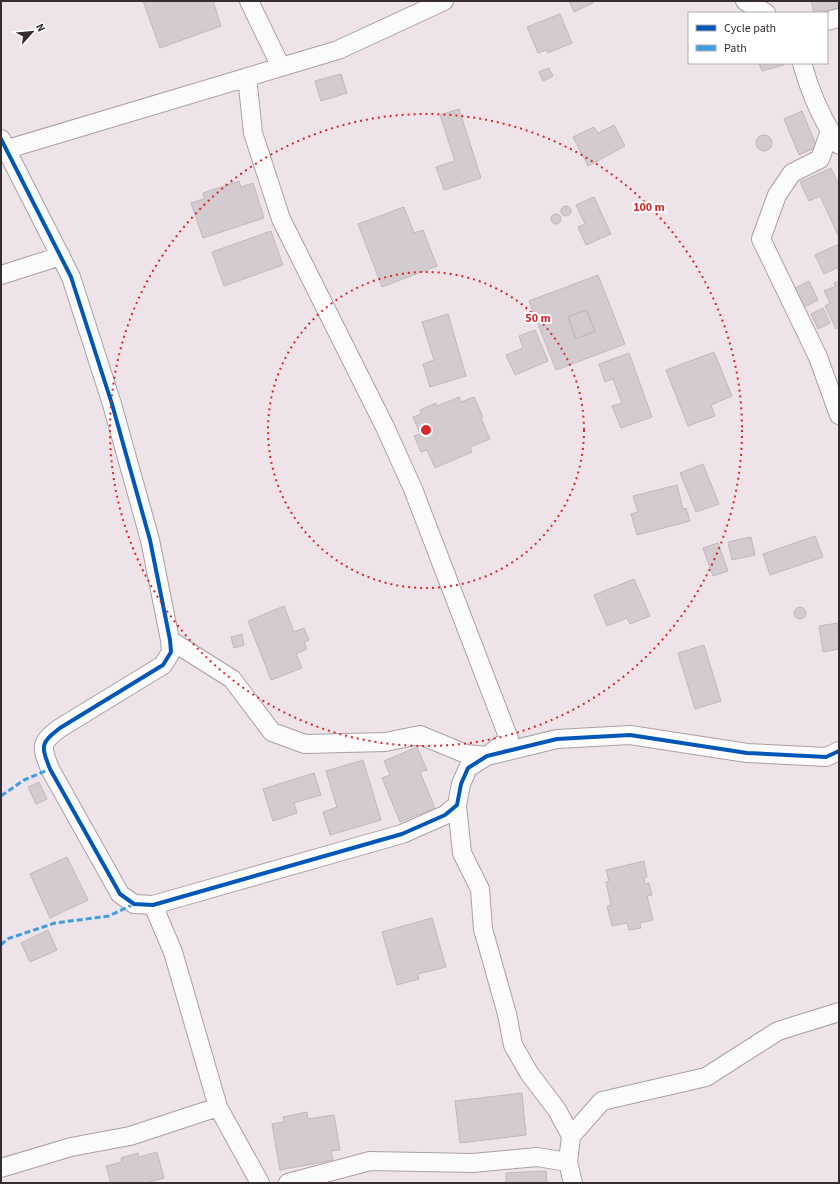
<svg xmlns="http://www.w3.org/2000/svg" width="840" height="1184" font-family="'Source Sans 3',sans-serif">
<style>
.building{fill:#d4cbd0;stroke:#c1b8bd;fill-rule:evenodd}
.lines{fill:none;stroke-linecap:round;stroke-linejoin:round}
.street-casing{stroke:#a9a0a5;stroke-width:20}
.street{stroke:#fcfbfc;stroke-width:18}
.quiet{stroke:#3e9de2;stroke-width:3;stroke-dasharray:6 3;stroke-linecap:butt}
.cycleway-casing{stroke:#fff;stroke-width:6}
.cycleway{stroke:#0057b8;stroke-width:4}
.ring{fill:none;stroke:#d62828;stroke-width:2;stroke-dasharray:2 4}
.centre{fill:#d62828;stroke:#fff;stroke-width:2}
.ring-label{font-size:12px;text-anchor:middle;font-weight:bold;fill:#d62828;stroke:#fff;stroke-width:4;stroke-linejoin:round;paint-order:stroke}
</style>
<rect width="100%" height="100%" fill="#eee3e9"/>
<path class="building" d="M 143,1 L 213,1 L 221,26 L 160,48 Z
M 569,1 L 592,1 L 593,3 L 574,12 Z
M 811,1 L 839,1 L 839,11 L 824,13 L 823,10 L 814,12 Z
M 560,14 L 572,43 L 548,53 L 547,50 L 538,53 L 527,27 Z
M 759,63 L 784,63 L 784,65 L 762,71 Z
M 549,68 L 553,76 L 543,81 L 539,72 Z
M 341,74 L 347,93 L 321,101 L 315,81 Z
M 459,109 L 481,178 L 444,190 L 436,167 L 455,161 L 440,115 Z
M 802,111 L 817,147 L 799,155 L 784,119 Z
M 614,125 L 625,146 L 588,166 L 573,137 L 594,127 L 598,133 Z
M756 143a8 8 0 1 1 16 0a8 8 0 1 1-16 0Z
M 831,168 L 839,185 L 839,237 L 820,196 L 809,201 L 800,182 Z
M 239,181 L 241,187 L 253,183 L 264,218 L 203,238 L 191,203 L 204,199 L 203,193 Z
M 594,197 L 611,234 L 586,245 L 578,227 L 585,224 L 576,205 Z
M561 211a5 5 0 1 1 10 0a5 5 0 1 1-10 0Z
M 404,207 L 414,233 L 423,230 L 437,266 L 382,287 L 358,224 Z
M551 219a5 5 0 1 1 10 0a5 5 0 1 1-10 0Z
M 271,231 L 283,265 L 224,286 L 212,252 Z
M 839,244 L 839,267 L 824,274 L 815,255 Z
M 598,275 L 625,344 L 556,370 L 529,301 ZM 586,310 L 595,331 L 576,339 L 568,317 Z
M 809,281 L 818,300 L 804,307 L 795,288 Z
M 839,281 L 839,327 L 836,329 L 825,306 L 830,303 L 824,291 L 836,286 L 834,283 Z
M 823,308 L 830,323 L 818,329 L 811,314 Z
M 586,310 L 595,331 L 576,339 L 568,317 Z
M 448,314 L 466,376 L 430,387 L 423,364 L 434,360 L 422,322 Z
M 535,330 L 548,361 L 515,375 L 506,355 L 523,348 L 519,336 Z
M 714,352 L 732,396 L 711,405 L 715,416 L 688,426 L 666,370 Z
M 629,353 L 652,417 L 621,428 L 612,406 L 622,403 L 613,379 L 605,382 L 599,364 Z
M 459,397 L 461,402 L 474,397 L 483,417 L 481,418 L 490,439 L 470,447 L 472,452 L 435,468 L 427,450 L 421,452 L 414,436 L 420,434 L 413,417 L 421,414 L 420,410 L 436,403 L 437,406 Z
M 703,464 L 719,504 L 696,512 L 680,473 Z
M 677,485 L 683,509 L 686,508 L 690,521 L 637,535 L 631,514 L 638,512 L 633,496 Z
M 815,536 L 823,557 L 770,575 L 763,554 Z
M 751,537 L 755,555 L 732,560 L 728,542 Z
M 718,543 L 728,571 L 713,576 L 703,548 Z
M 634,579 L 650,616 L 630,624 L 627,618 L 607,626 L 594,595 Z
M 284,606 L 294,632 L 304,628 L 309,640 L 304,642 L 307,649 L 296,654 L 302,668 L 271,680 L 248,621 Z
M794 613a6 6 0 1 1 12 0a6 6 0 1 1-12 0Z
M 838,623 L 839,649 L 823,652 L 819,626 Z
M 242,634 L 244,645 L 234,648 L 231,637 Z
M 704,645 L 721,701 L 695,709 L 678,653 Z
M 417,747 L 427,770 L 420,772 L 435,808 L 400,822 L 382,778 L 390,775 L 384,761 Z
M 363,760 L 381,820 L 330,835 L 323,812 L 337,807 L 326,771 Z
M 314,773 L 321,795 L 294,803 L 297,813 L 273,821 L 263,789 Z
M 39,782 L 47,799 L 36,804 L 28,787 Z
M 67,857 L 88,900 L 50,918 L 30,874 Z
M 644,861 L 647,877 L 644,878 L 645,884 L 649,883 L 652,895 L 647,896 L 653,920 L 640,923 L 641,928 L 629,930 L 627,923 L 612,926 L 607,906 L 611,905 L 606,882 L 609,881 L 606,870 Z
M 432,918 L 446,967 L 418,974 L 419,979 L 397,985 L 382,932 Z
M 48,930 L 57,950 L 30,962 L 21,943 Z
M 522,1093 L 526,1135 L 460,1143 L 455,1101 Z
M 307,1112 L 308,1119 L 334,1115 L 340,1150 L 331,1151 L 333,1160 L 280,1170 L 272,1124 L 284,1122 L 283,1117 Z
M 157,1152 L 164,1178 L 146,1183 L 111,1183 L 106,1166 L 122,1162 L 121,1158 L 138,1153 L 139,1157 Z
M 546,1171 L 547,1183 L 506,1183 L 506,1173 Z"/>
<g class="lines">
<g class="street-casing">
<path id="street" d="M 249,1 L 281,67
M 745,1 L 766,13
M 827,21 L 839,18
M 802,63 C 810,92 822,120 839,145
M 830,131 L 820,159 L 792,173 L 777,195 L 761,239 L 818,357 L 839,415
M 1,139 L 71,277 L 112,404 L 150,540 L 170,640 L 171,652 L 163,665 L 60,728 C 40,743 41,746 50,769 L 120,894 L 134,904 L 153,905 L 402,834 L 445,815 L 457,805 L 461,784 L 468,768 L 487,756 L 557,739 L 630,735 L 747,753 L 826,757 L 839,751
M 1,151 L 338,50 L 444,1
M 1,275 L 61,256
M 170,640 L 232,679 L 272,732 L 305,744 L 385,742 L 420,735 L 466,754 L 487,756 L 509,739 L 413,489 L 385,427 L 281,219 L 253,133 L 247,77
M 457,805 L 462,853 L 480,889 L 483,929 L 507,1014 L 513,1045 L 529,1073 L 557,1110 L 571,1136 L 568,1162 L 573,1183
M 153,905 L 173,952 L 218,1107 L 260,1183
M 571,1136 L 602,1101 L 706,1077 L 778,1031 L 839,1012
M 1,1168 L 71,1147 L 130,1136 L 218,1107
M 288,1183 L 370,1161 L 473,1163 L 537,1157 L 568,1162"/>
</g>
<use href="#street" class="street"/>
<path class="quiet" d="M 1,796 L 24,780 L 50,769
M 1,945 L 7,939 L 55,923 L 109,916 L 134,904"/>
<g class="cycleway-casing">
<path id="cycleway" d="M 1,139 L 71,277 L 112,404 L 150,540 L 170,640 L 171,652 L 163,665 L 60,728 C 40,743 41,746 50,769 L 120,894 L 134,904 L 153,905 L 402,834 L 445,815 L 457,805 L 461,784 L 468,768 L 487,756 L 557,739 L 630,735 L 747,753 L 826,757 L 839,751"/>
</g>
<use href="#cycleway" class="cycleway"/>
</g>
<g class="ring">
<circle cx="426" cy="430" r="158"/>
<circle cx="426" cy="430" r="316"/>
</g>
<circle cx="426" cy="430" r="6" class="centre"/>
<g class="ring-label">
<text x="649" y="211">100 m</text>
<text x="538" y="322">50 m</text>
</g>
<rect width="840" height="1184" fill="none" stroke="#352d32" stroke-width="4"/>
<rect x="688" y="12" width="140" height="52" fill="#ffffff" stroke="#aeabad"/>
<rect x="696" y="25" width="20" height="6" fill="#0057b8" stroke="#aeabad"/>
<text x="724" y="32" font-size="12" fill="#352d32">Cycle path</text>
<rect x="696" y="45" width="20" height="6" fill="#3e9de2" stroke="#aeabad"/>
<text x="724" y="52" font-size="12" fill="#352d32">Path</text>
<g transform="translate(32 32) rotate(63)" stroke="#ffffff" stroke-width="3" paint-order="stroke">
<path d="M0-3L7 15L0 10L-7 15Z" fill="#352d32"/>
<text y="-6" font-size="11" font-weight="bold" text-anchor="middle" fill="#352d32">N</text>
</g>
</svg>
